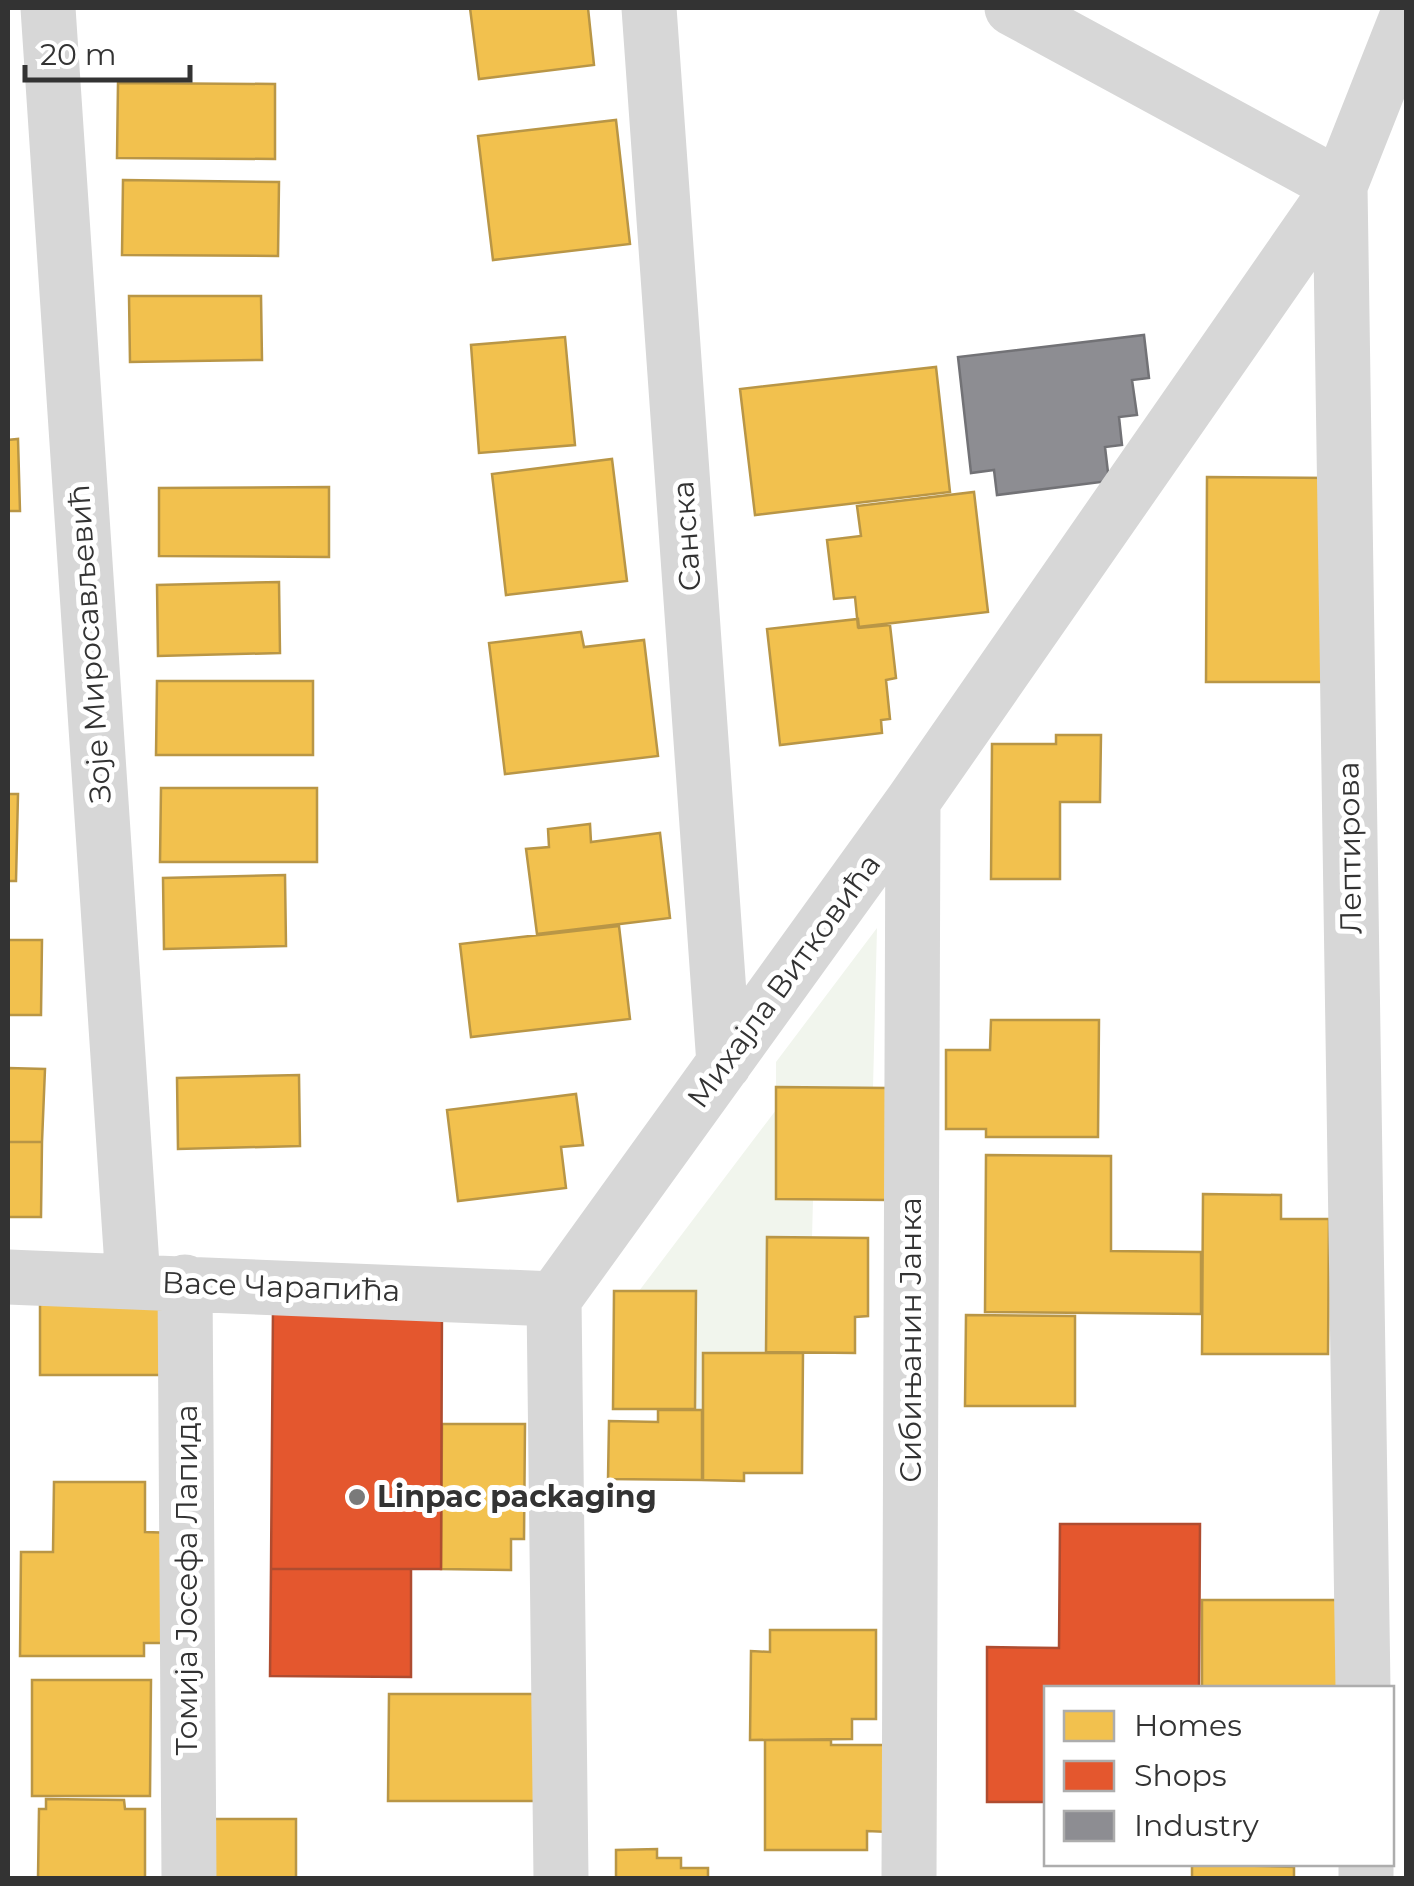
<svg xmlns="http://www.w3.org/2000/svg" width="1414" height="1886" font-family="Montserrat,sans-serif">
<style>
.green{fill:#f1f5ed}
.homes{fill:#f2c14e;stroke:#b99646;stroke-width:2.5}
.shops{fill:#e4572e;stroke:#af4c30;stroke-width:2.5}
.industry{fill:#8d8d92;stroke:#727276;stroke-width:2.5}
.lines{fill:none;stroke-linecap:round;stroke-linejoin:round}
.minor{stroke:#d7d7d7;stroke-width:55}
.poi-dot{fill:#7a7a7a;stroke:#fff;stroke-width:4}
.labels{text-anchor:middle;stroke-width:10;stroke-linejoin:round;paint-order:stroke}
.street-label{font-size:30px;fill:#333;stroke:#fff}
.poi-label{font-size:30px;font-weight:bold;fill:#333;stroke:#fff;text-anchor:start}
</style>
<rect width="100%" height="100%" fill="#fff"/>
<path class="green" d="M 877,928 L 873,1088 L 776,1087 L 776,1062 Z
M 776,1110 L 776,1199 L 813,1200 L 812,1238 L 767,1238 L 766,1352 L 704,1353 L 702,1410 L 695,1409 L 696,1292 L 639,1291 Z"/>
<path class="homes" d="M 470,8 L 588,8 L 594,65 L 479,79 Z
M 118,83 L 275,84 L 275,159 L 117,158 Z
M 616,120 L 630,244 L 493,260 L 478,136 Z
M 123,180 L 279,182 L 278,256 L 122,255 Z
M 129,296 L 261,296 L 262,360 L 130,362 Z
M 565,337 L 575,445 L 479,453 L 471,345 Z
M 936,367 L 950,492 L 755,515 L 740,389 Z
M 18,439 L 20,511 L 8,511 L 8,440 Z
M 612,459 L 627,581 L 506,595 L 492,474 Z
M 1207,477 L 1333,478 L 1332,682 L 1206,682 Z
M 329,487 L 329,557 L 159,556 L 159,488 Z
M 974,492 L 988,612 L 858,627 L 855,597 L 834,599 L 827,540 L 861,536 L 857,506 Z
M 279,582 L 280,653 L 158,656 L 157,585 Z
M 858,619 L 859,628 L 890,625 L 896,678 L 886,680 L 890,719 L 881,720 L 882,733 L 780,745 L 767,629 Z
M 581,632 L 584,647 L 644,640 L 658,756 L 505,774 L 489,643 Z
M 157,681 L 313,681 L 313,755 L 156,755 Z
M 1056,735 L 1101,735 L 1100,802 L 1060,802 L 1060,879 L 991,879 L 992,744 L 1056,744 Z
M 161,788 L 317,788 L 317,862 L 160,862 Z
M 8,794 L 18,794 L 16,881 L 8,881 Z
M 590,824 L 591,842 L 660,833 L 670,918 L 537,934 L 526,849 L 549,847 L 548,829 Z
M 285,875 L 286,946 L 164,949 L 163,878 Z
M 619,926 L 630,1019 L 471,1037 L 460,944 Z
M 8,940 L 42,940 L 41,1015 L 8,1015 Z
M 991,1020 L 1099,1020 L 1098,1137 L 986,1137 L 986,1129 L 946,1129 L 946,1050 L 990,1050 Z
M 8,1068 L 45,1069 L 42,1142 L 8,1142 Z
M 299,1075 L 300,1146 L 178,1149 L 177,1078 Z
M 776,1087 L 888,1088 L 887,1200 L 776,1199 Z
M 576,1094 L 583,1145 L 561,1147 L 566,1188 L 458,1201 L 447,1110 Z
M 8,1142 L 42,1142 L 41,1217 L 8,1217 Z
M 986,1155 L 1111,1156 L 1111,1251 L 1201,1252 L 1201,1314 L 985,1312 Z
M 1203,1194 L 1281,1195 L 1281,1219 L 1329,1219 L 1328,1354 L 1202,1354 Z
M 767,1237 L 868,1238 L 868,1316 L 855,1317 L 855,1353 L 766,1352 Z
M 614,1291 L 696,1291 L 695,1409 L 613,1409 Z
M 40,1293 L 171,1294 L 171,1375 L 40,1375 Z
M 966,1315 L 1075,1316 L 1075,1406 L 965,1406 Z
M 703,1353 L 803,1353 L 802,1473 L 744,1473 L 744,1481 L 703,1480 Z
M 658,1410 L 702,1410 L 702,1480 L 608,1479 L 609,1421 L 658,1422 Z
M 442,1424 L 525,1424 L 524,1539 L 511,1539 L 511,1570 L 441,1569 Z
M 54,1482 L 145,1482 L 145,1532 L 175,1533 L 175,1643 L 144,1643 L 144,1656 L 20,1656 L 21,1552 L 53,1552 Z
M 1202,1600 L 1342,1600 L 1341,1688 L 1202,1688 Z
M 770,1630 L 876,1630 L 876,1719 L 852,1719 L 852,1739 L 750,1740 L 751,1651 L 770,1652 Z
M 32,1680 L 151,1680 L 150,1796 L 32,1796 Z
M 389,1694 L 539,1694 L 539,1801 L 388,1801 Z
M 765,1740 L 831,1740 L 831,1745 L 890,1745 L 889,1832 L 867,1831 L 867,1850 L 765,1850 Z
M 46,1799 L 124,1800 L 125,1809 L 145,1809 L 145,1878 L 38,1878 L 39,1809 L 46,1809 Z
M 206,1819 L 296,1819 L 296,1878 L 205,1878 Z
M 657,1849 L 657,1858 L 681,1858 L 681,1868 L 708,1868 L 708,1878 L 616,1878 L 616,1850 Z
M 1192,1864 L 1294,1867 L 1294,1878 L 1192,1878 Z"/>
<path class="shops" d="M 273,1306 L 442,1306 L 441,1569 L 271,1569 Z
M 1060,1524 L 1200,1524 L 1199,1688 L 1046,1688 L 1046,1802 L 987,1802 L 987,1647 L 1059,1648 Z
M 271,1569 L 411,1569 L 411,1677 L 270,1676 Z"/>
<path class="industry" d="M 1144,335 L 1149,378 L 1132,380 L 1137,415 L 1119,417 L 1122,445 L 1105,447 L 1109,481 L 997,495 L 994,470 L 971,473 L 958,357 Z"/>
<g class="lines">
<path class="minor" d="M 48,8 L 133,1281
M 649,8 L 724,1064
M 8,1277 L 554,1299
M 185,1282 L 189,1878
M 1363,1688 L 1340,186 L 1406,19
M 1366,1864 L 1366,1878
M 561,1878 L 554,1299 L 913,801 L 1340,186 L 1012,8
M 909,1878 L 913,801"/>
</g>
<circle class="poi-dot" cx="357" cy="1497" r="10"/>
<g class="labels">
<g class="street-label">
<text transform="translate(687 536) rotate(-94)" y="10">Санска</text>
<text transform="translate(90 644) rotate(-94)" y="10">Зоје Миросављевић</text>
<text transform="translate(1350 848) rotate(-91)" y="10">Лептирова</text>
<text transform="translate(784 981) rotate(-54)" y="10">Михајла Витковића</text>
<text transform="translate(281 1287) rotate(2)" y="10">Васе Чарапића</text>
<text transform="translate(911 1340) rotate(-90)" y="10">Сибињанин Јанка</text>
<text transform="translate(187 1580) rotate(-90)" y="10">Томија Јосефа Лапида</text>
</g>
<g class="poi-label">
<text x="377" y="1507">Linpac packaging</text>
</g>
</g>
<rect width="1414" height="1886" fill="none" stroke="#333333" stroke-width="20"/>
<rect x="1044" y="1686" width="350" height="180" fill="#ffffff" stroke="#adadad" stroke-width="2.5"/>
<rect x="1064" y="1711" width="50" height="30" fill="#f2c14e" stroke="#adadad" stroke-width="2.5"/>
<text x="1134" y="1736" font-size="30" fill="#333333">Homes</text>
<rect x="1064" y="1761" width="50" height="30" fill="#e4572e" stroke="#adadad" stroke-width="2.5"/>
<text x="1134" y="1786" font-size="30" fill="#333333">Shops</text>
<rect x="1064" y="1811" width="50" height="30" fill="#8d8d92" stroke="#adadad" stroke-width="2.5"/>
<text x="1134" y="1836" font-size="30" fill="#333333">Industry</text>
<path d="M25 65v15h165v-15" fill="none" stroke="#333333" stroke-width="5"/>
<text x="40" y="65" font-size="30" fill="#333333" stroke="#ffffff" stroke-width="8" paint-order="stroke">20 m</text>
</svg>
